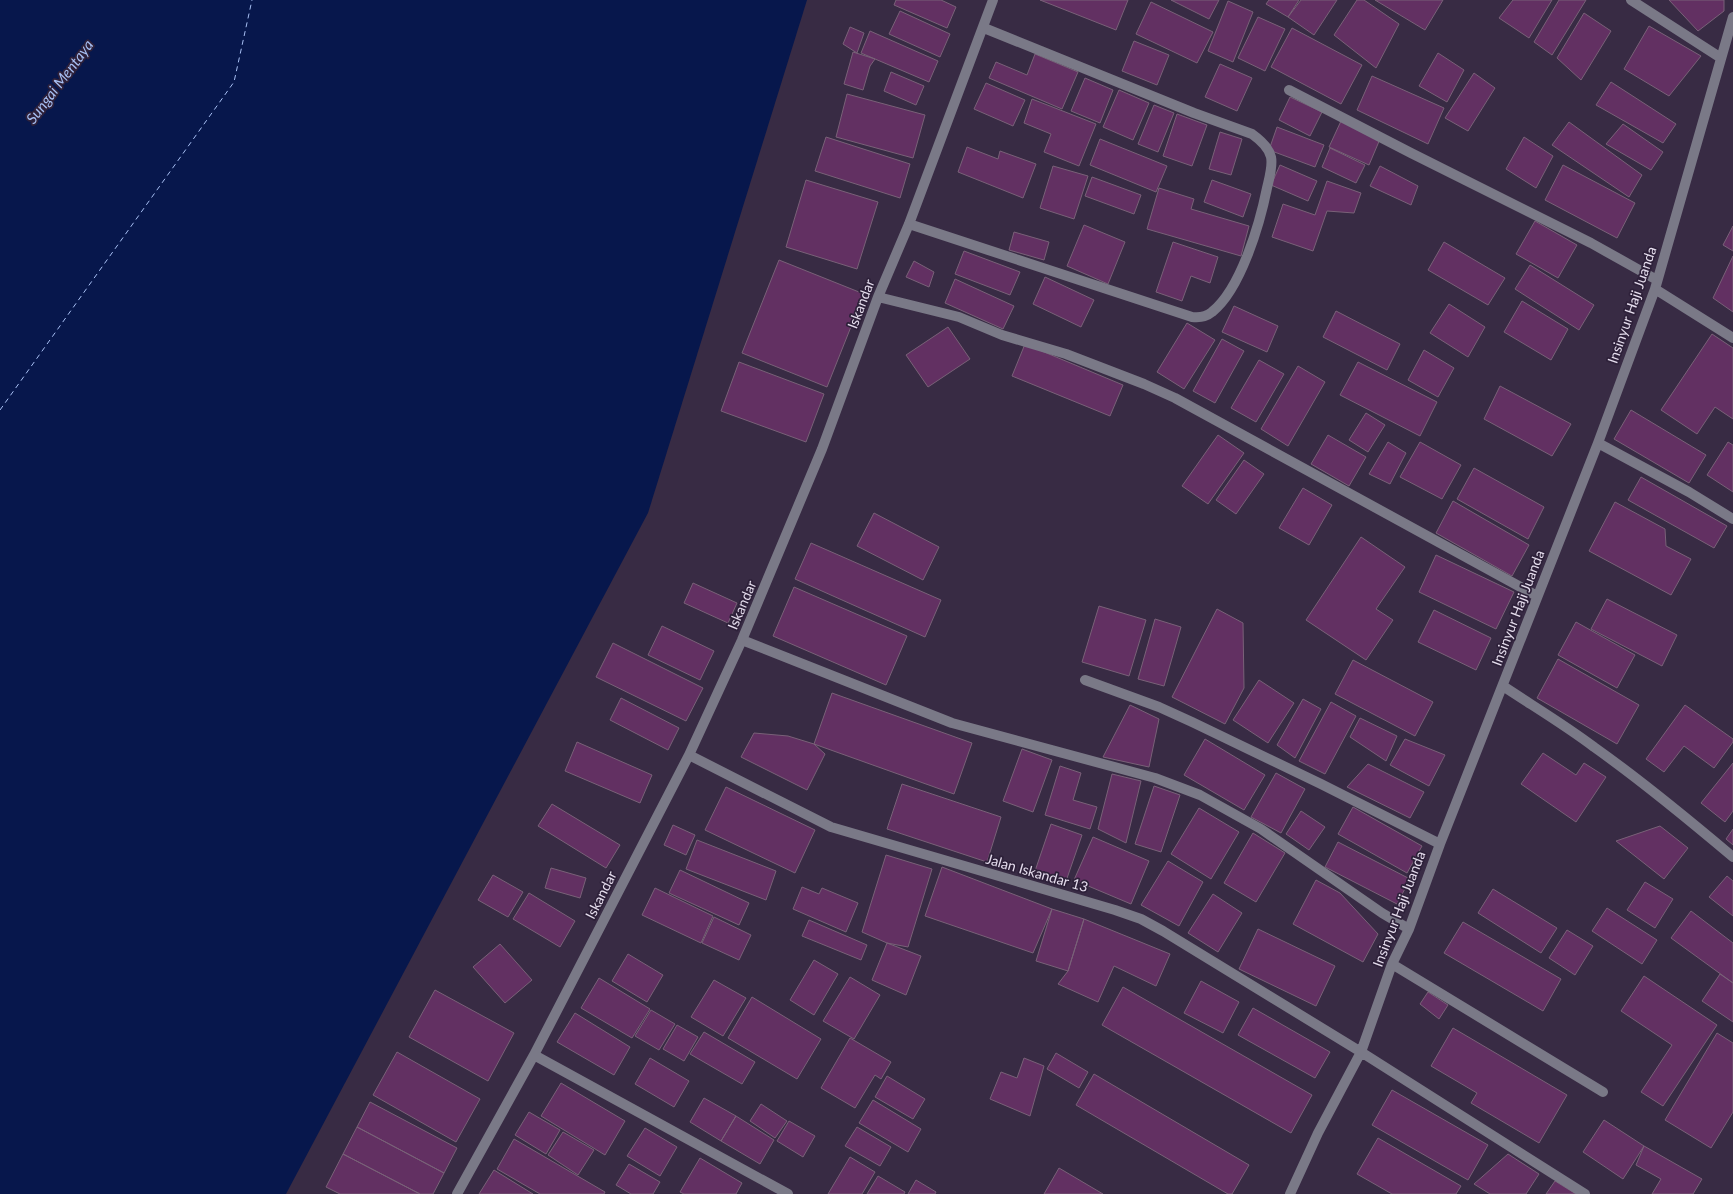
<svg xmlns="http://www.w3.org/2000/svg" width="1733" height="1194" font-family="Lato,sans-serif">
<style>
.water{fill:#07174c}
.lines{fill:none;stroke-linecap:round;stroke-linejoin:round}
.ferry{stroke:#a7bff3;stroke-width:1;stroke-dasharray:5 4;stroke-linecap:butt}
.building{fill:#623062;stroke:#796178}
.minor{stroke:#7a7987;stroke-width:10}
.labels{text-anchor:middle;stroke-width:3.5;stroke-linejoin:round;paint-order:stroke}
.street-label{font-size:14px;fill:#e6deee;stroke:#2e213a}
.water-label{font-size:15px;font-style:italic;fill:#a7bff3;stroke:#2e213a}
</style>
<rect width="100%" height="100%" fill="#382b44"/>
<path class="water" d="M 0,0 L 807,0 L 648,513 L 286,1194 L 0,1194 Z"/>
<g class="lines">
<path class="ferry" d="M 0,410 L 234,82 L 252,0"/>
</g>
<path class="building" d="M 896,0 L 941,0 L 956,7 L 947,28 L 894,5 Z
M 1040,0 L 1128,0 L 1116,30 Z
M 1171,0 L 1219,0 L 1209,19 Z
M 1269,0 L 1299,0 L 1288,17 L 1266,4 Z
M 1301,0 L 1337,0 L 1314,35 L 1288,17 Z
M 1357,0 L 1364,0 L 1399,24 L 1376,68 L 1334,35 Z
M 1375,0 L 1443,0 L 1425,30 Z
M 1513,0 L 1552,0 L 1529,38 L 1499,18 Z
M 1559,0 L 1586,0 L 1552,55 L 1534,42 Z
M 1669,0 L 1724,0 L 1724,11 L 1698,31 Z
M 1228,1 L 1253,12 L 1233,62 L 1208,51 Z
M 1151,2 L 1213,32 L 1197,63 L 1136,34 Z
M 900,11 L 950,34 L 940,57 L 889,34 Z
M 1584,13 L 1611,31 L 1581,80 L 1557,58 Z
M 1258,17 L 1285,29 L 1265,71 L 1238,58 Z
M 1649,26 L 1701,56 L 1669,96 L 1624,69 Z
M 850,27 L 864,33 L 857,53 L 843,44 Z
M 1292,28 L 1362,65 L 1341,104 L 1271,67 Z
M 870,31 L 938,61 L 929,82 L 861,53 Z
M 1134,41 L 1169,55 L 1157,85 L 1122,71 Z
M 853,52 L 875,59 L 870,66 L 863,90 L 844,84 Z
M 1438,53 L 1464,70 L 1447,102 L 1419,86 Z
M 1035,54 L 1078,72 L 1062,109 L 989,78 L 996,62 L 1027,75 Z
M 1220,64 L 1252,78 L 1237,111 L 1205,97 Z
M 891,72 L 924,86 L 916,105 L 884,91 Z
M 1474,73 L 1495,88 L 1468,131 L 1445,118 Z
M 1372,76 L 1444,108 L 1428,144 L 1357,110 Z
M 1085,78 L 1113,90 L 1100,123 L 1071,111 Z
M 1611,82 L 1676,124 L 1663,143 L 1596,105 Z
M 986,83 L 1025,100 L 1013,126 L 974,109 Z
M 1119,90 L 1149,103 L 1133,140 L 1103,127 Z
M 847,94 L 925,115 L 913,158 L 836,137 Z
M 1290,97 L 1322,112 L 1310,136 L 1279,120 Z
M 1032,99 L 1096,124 L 1079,166 L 1044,152 L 1051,134 L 1024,123 Z
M 1154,105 L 1174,113 L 1158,152 L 1138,144 Z
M 1177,114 L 1207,125 L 1192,166 L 1163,156 Z
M 1341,121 L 1380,139 L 1369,165 L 1329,147 Z
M 1569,122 L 1642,175 L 1629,197 L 1552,145 Z
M 1623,124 L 1663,152 L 1651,170 L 1606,144 Z
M 1277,127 L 1324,145 L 1315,167 L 1269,150 Z
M 1220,132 L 1242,139 L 1231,175 L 1209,169 Z
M 826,137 L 910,164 L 900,198 L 815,171 Z
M 1524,137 L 1553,156 L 1536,188 L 1506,169 Z
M 1100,139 L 1167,166 L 1156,192 L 1090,165 Z
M 967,147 L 998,159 L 1000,151 L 1036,164 L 1023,198 L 958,172 Z
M 1330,148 L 1365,165 L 1356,183 L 1322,167 Z
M 1280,165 L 1317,181 L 1308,201 L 1271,185 Z
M 1563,165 L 1635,203 L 1617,238 L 1545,200 Z
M 1053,166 L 1088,176 L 1074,219 L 1040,208 Z
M 1380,166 L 1418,186 L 1411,205 L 1370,186 Z
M 1092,177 L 1141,195 L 1134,214 L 1085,196 Z
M 806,180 L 878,202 L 857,269 L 786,247 Z
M 1212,180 L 1251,194 L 1243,217 L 1204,202 Z
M 1327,181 L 1361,193 L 1354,213 L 1327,211 L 1313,251 L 1272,237 L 1283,204 L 1315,215 Z
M 1159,188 L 1194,199 L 1191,209 L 1249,226 L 1241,256 L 1147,229 Z
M 1535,221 L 1577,245 L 1558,278 L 1516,254 Z
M 1084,225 L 1125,242 L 1108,284 L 1067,266 Z
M 1733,226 L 1733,251 L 1723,245 Z
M 1014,232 L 1049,242 L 1044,260 L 1009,250 Z
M 1173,242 L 1218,257 L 1210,283 L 1191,276 L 1182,301 L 1156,292 Z
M 1444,242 L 1505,278 L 1488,305 L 1428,270 Z
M 964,251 L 1020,272 L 1010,295 L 955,274 Z
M 1733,256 L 1733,312 L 1713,298 Z
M 779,260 L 864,294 L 827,387 L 742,353 Z
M 914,261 L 934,272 L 929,287 L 906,277 Z
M 1530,265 L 1594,305 L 1579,330 L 1515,289 Z
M 1045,277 L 1094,300 L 1081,327 L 1033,304 Z
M 955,279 L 1014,306 L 1003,329 L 945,303 Z
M 1522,301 L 1568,329 L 1551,360 L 1504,332 Z
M 1449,304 L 1485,327 L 1468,357 L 1430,333 Z
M 1234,306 L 1278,326 L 1267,352 L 1222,332 Z
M 1336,311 L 1400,344 L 1387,370 L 1323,337 Z
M 1187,323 L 1215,340 L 1184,389 L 1157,372 Z
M 948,327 L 970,359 L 928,387 L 906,355 Z
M 1712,334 L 1733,348 L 1733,419 L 1715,407 L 1697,434 L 1661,410 Z
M 1222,339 L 1244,351 L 1215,403 L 1193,391 Z
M 1025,344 L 1123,385 L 1110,416 L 1012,376 Z
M 1424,350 L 1454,368 L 1438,397 L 1408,380 Z
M 1259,360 L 1284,374 L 1256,422 L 1231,408 Z
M 739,362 L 824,394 L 806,442 L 721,411 Z
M 1358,362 L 1437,402 L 1420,436 L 1340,395 Z
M 1298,366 L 1325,382 L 1288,446 L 1261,429 Z
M 1500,386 L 1571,424 L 1552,456 L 1484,419 Z
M 1631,410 L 1706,455 L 1689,483 L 1614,439 Z
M 1366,413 L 1385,425 L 1368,452 L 1349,440 Z
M 1218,435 L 1244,453 L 1208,504 L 1182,486 Z
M 1328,435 L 1366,457 L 1349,486 L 1311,464 Z
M 1388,442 L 1406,453 L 1390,484 L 1369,474 Z
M 1420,442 L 1461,465 L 1442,499 L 1400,477 Z
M 1728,442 L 1733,445 L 1733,492 L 1707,475 Z
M 1244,460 L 1264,474 L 1236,514 L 1216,500 Z
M 1474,468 L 1544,507 L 1528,539 L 1457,499 Z
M 1641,477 L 1727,526 L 1714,548 L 1628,500 Z
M 1303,488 L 1332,505 L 1309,545 L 1279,528 Z
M 1453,501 L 1529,545 L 1512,576 L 1436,533 Z
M 1615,502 L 1665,529 L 1666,546 L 1691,559 L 1671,595 L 1589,551 Z
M 874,513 L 939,547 L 923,580 L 857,546 Z
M 1361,537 L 1405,567 L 1376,609 L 1393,620 L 1366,660 L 1306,620 Z
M 811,543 L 941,600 L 925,637 L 795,579 Z
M 1436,555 L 1514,592 L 1496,629 L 1419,592 Z
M 693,583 L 737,603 L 728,623 L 684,603 Z
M 794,587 L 907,636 L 886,685 L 773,636 Z
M 1607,599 L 1677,635 L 1662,666 L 1591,629 Z
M 1099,606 L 1146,620 L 1129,676 L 1082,662 Z
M 1217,609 L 1243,623 L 1244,688 L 1225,724 L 1172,697 Z
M 1434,610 L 1491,638 L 1476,670 L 1418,642 Z
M 1155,619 L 1181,627 L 1164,686 L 1138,679 Z
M 1576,622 L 1635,655 L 1617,688 L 1558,655 Z
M 662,626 L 714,651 L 700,680 L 648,655 Z
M 613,643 L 703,688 L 686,721 L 596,677 Z
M 1558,659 L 1639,705 L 1617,744 L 1537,698 Z
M 1353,660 L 1433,702 L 1415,736 L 1335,694 Z
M 1259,680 L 1294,703 L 1268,743 L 1233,720 Z
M 832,693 L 972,743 L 954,794 L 814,744 Z
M 621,698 L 679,728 L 668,750 L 610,720 Z
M 1303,699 L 1321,709 L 1295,758 L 1277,745 Z
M 1331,702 L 1356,716 L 1325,774 L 1299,761 Z
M 1130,705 L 1159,719 L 1149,767 L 1103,757 Z
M 1685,705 L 1733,739 L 1733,742 L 1714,768 L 1684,746 L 1664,772 L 1646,759 Z
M 1360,718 L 1397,736 L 1386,761 L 1350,737 Z
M 754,733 L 788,736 L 814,744 L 825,754 L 807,790 L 741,757 Z
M 1205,739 L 1265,775 L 1244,810 L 1184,775 Z
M 1405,739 L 1445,755 L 1429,786 L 1390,765 Z
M 577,742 L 652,775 L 640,803 L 565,771 Z
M 1022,749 L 1052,760 L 1033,812 L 1003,801 Z
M 1543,753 L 1576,775 L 1584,763 L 1606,777 L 1576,822 L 1521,784 Z
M 1733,763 L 1733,811 L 1725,822 L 1701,803 Z
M 1368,764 L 1424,792 L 1410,818 L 1347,787 Z
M 1060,766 L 1081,773 L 1073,800 L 1097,807 L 1090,829 L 1045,815 Z
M 1276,773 L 1305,789 L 1281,833 L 1251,817 Z
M 1112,774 L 1141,781 L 1126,843 L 1098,829 Z
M 902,784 L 1001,817 L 987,862 L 887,829 Z
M 1154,786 L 1180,795 L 1161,852 L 1135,844 Z
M 726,787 L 815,830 L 795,873 L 705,830 Z
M 552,804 L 620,845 L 606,868 L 538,826 Z
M 1353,807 L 1422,846 L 1407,873 L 1338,834 Z
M 1199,808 L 1239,832 L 1211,879 L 1171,854 Z
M 1301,811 L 1325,827 L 1309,850 L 1286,834 Z
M 1051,824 L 1082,835 L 1065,884 L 1034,874 Z
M 673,825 L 695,835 L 686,855 L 664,845 Z
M 1660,826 L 1688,848 L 1664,879 L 1616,841 Z
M 1733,829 L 1733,845 L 1726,839 Z
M 1253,833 L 1285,853 L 1256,902 L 1224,883 Z
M 1093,837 L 1149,861 L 1131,904 L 1074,880 Z
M 697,840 L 776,871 L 766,900 L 686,869 Z
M 1338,842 L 1410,879 L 1397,904 L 1325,867 Z
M 886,855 L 932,869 L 908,947 L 887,943 L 862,932 Z
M 1168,861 L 1203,882 L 1179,926 L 1141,905 Z
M 942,867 L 1052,909 L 1033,953 L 925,916 Z
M 551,868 L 586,878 L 580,898 L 545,888 Z
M 680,870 L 749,903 L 739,925 L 669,893 Z
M 493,875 L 523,892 L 508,917 L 478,900 Z
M 1727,876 L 1733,881 L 1733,916 L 1709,897 Z
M 1316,880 L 1340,893 L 1378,934 L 1363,962 L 1293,924 Z
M 1645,882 L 1673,899 L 1655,928 L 1627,910 Z
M 802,887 L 819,894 L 822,888 L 858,903 L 846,932 L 793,909 Z
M 655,888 L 713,916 L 701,943 L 642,915 Z
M 1493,889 L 1557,928 L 1541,953 L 1478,913 Z
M 529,893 L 575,921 L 560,947 L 513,919 Z
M 1213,894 L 1242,913 L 1218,952 L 1188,933 Z
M 1607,908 L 1657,940 L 1642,964 L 1592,931 Z
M 1052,909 L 1084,919 L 1068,971 L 1036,961 Z
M 1691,911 L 1733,943 L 1733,983 L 1671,938 Z
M 714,917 L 751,935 L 739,960 L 702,943 Z
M 1084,919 L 1170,954 L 1156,986 L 1114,966 L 1098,1002 L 1058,984 L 1068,971 Z
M 809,920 L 867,945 L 861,960 L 802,936 Z
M 1463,922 L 1561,979 L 1543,1011 L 1444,953 Z
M 1258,929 L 1335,966 L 1316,1006 L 1239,969 Z
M 1567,930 L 1593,946 L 1575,975 L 1549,958 Z
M 887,943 L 921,956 L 906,995 L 872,980 Z
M 500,944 L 532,980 L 505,1003 L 473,967 Z
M 628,954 L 663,975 L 647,1002 L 612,981 Z
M 814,960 L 838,974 L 814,1015 L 790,1000 Z
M 1720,974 L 1733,983 L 1733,1022 L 1702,1001 Z
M 1644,976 L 1717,1025 L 1663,1106 L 1641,1092 L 1672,1045 L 1621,1011 Z
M 850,977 L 880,995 L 854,1039 L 823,1021 Z
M 599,978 L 650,1009 L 632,1038 L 581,1008 Z
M 714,980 L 746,998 L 723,1036 L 691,1017 Z
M 1201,981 L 1239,1002 L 1223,1033 L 1184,1013 Z
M 1123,987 L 1312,1095 L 1291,1133 L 1102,1025 Z
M 435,990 L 514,1033 L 488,1081 L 409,1037 Z
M 1428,992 L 1448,1005 L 1439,1019 L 1420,1004 Z
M 752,997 L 821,1039 L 797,1079 L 728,1038 Z
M 1253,1008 L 1330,1052 L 1315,1078 L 1238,1035 Z
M 651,1010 L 675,1024 L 659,1050 L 635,1036 Z
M 575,1013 L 630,1047 L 614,1075 L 557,1042 Z
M 677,1025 L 698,1037 L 684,1061 L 663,1049 Z
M 1453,1028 L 1567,1095 L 1539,1143 L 1471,1103 L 1477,1093 L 1431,1066 Z
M 704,1032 L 755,1062 L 742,1084 L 690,1054 Z
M 1717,1033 L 1733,1043 L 1733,1112 L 1711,1148 L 1665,1120 Z
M 850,1038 L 891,1062 L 881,1079 L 875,1075 L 855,1108 L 821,1088 Z
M 397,1052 L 480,1099 L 456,1142 L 373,1095 Z
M 1056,1053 L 1088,1072 L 1079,1088 L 1047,1069 Z
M 650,1058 L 689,1081 L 674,1107 L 635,1084 Z
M 1024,1058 L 1044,1066 L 1030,1116 L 990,1099 L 1001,1072 L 1017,1078 Z
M 1094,1074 L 1249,1165 L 1232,1194 L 1228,1194 L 1076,1105 Z
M 887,1076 L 925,1099 L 913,1119 L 875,1097 Z
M 561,1083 L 625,1121 L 605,1155 L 541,1116 Z
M 1392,1090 L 1488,1145 L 1468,1180 L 1372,1125 Z
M 704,1098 L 736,1116 L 721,1141 L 690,1122 Z
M 873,1100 L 921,1129 L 908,1152 L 859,1123 Z
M 370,1102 L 457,1148 L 444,1173 L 357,1127 Z
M 761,1104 L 787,1121 L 775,1138 L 750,1121 Z
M 529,1112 L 560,1130 L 546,1154 L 515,1135 Z
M 736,1116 L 774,1140 L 760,1164 L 721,1141 Z
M 1604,1120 L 1644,1146 L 1623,1179 L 1583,1152 Z
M 789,1121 L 815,1136 L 803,1157 L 777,1141 Z
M 357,1127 L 444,1173 L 433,1194 L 420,1194 L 343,1154 Z
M 857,1127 L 891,1147 L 880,1166 L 845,1146 Z
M 645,1128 L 677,1147 L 660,1176 L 627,1156 Z
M 563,1132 L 594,1150 L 578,1175 L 548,1155 Z
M 1378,1138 L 1461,1186 L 1456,1194 L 1392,1194 L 1357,1174 Z
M 514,1139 L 605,1192 L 604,1194 L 540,1194 L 497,1169 Z
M 1644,1146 L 1702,1179 L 1693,1194 L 1652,1194 L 1661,1179 L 1636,1165 Z
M 343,1154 L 420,1194 L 340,1194 L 326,1187 Z
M 1508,1154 L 1539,1174 L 1526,1194 L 1490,1194 L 1474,1184 Z
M 850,1157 L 875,1172 L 862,1194 L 828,1194 Z
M 700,1158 L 742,1183 L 736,1194 L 684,1194 L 680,1192 Z
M 629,1164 L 660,1182 L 653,1194 L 631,1194 L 616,1185 Z
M 1059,1168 L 1103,1194 L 1044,1194 Z
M 494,1170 L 533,1194 L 479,1194 Z
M 878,1176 L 905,1192 L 904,1194 L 867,1194 Z
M 916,1180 L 936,1192 L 935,1194 L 908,1194 Z
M 1555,1181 L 1576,1194 L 1546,1194 Z"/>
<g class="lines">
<path class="minor" d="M 1631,0 L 1721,58
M 1289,90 L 1411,153 L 1591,243 L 1657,280
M 909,224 L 1192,317 C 1200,318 1206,317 1212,312 C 1241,289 1260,223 1267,188 C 1269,179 1273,166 1271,157 C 1269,148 1259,139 1252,134 L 1194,113 L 984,28
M 1655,289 L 1733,338
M 878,297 L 959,317 L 1002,335 L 1066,354 L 1144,384 L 1175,398 L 1537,596
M 1598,443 L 1689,492 L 1733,519
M 742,640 L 952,723 L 1155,778 L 1200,795 L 1261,829 L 1382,913 L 1409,929
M 1085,680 L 1159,707 L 1192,722 L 1321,784 L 1440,844
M 1503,686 C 1533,706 1565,725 1594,747 C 1642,781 1688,819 1733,857
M 689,755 L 831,827 L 1115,910 L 1141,919 L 1163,931 L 1361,1052 L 1585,1194
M 1392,964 L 1603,1092
M 534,1055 L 788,1194
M 457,1194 L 534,1055 L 689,755 L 742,640 L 822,449 L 878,297 L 909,224 L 993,0
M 1290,1194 L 1318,1133 L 1361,1052 L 1392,964 L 1409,929 L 1440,844 L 1598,443 L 1655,289 L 1733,17"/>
</g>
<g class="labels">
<g class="street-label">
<text transform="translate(861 304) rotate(-69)" y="5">Iskandar</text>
<text transform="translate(1632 305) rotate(-71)" y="5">Insinyur Haji Juanda</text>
<text transform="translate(742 605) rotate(-67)" y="5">Iskandar</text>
<text transform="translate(1518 608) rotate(-69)" y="5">Insinyur Haji Juanda</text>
<text transform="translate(1037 873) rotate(16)" y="5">Jalan Iskandar 13</text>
<text transform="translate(601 895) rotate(-63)" y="5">Iskandar</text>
<text transform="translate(1399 909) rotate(-69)" y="5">Insinyur Haji Juanda</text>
</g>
<g class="water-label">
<text transform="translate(60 82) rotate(-53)" y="5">Sungai Mentaya</text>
</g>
</g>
</svg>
